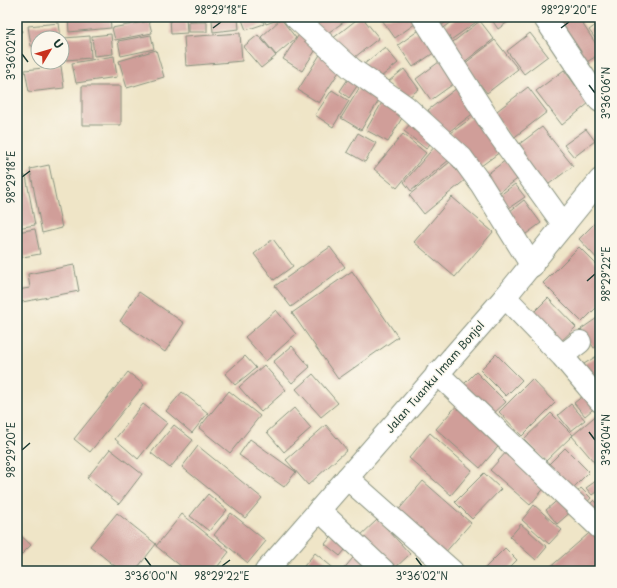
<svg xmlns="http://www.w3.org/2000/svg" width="617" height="588" font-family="'Playpen Sans',sans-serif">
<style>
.building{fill:#d09e99}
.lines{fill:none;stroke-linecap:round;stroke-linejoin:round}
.minor-casing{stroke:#87917e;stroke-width:24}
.major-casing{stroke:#87917e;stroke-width:24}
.minor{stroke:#fff;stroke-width:22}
.major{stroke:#fff;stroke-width:22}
.ticks{fill:none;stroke:#1f3d34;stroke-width:1.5}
.labels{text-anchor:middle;stroke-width:3;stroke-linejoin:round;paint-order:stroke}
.street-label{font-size:11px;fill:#1f3d34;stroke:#fbf7ec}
.neatline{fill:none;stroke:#1f3d34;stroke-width:1.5}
.ticks-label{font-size:10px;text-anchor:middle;fill:#1f3d34}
</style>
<rect width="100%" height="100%" fill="#fbf7ec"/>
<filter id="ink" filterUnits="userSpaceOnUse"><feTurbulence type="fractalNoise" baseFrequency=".025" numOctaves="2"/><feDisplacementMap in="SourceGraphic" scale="8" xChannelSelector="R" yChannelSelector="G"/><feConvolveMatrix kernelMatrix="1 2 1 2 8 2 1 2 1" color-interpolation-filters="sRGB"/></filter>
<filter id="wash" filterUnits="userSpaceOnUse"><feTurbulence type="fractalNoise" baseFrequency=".012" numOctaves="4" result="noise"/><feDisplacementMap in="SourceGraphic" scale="16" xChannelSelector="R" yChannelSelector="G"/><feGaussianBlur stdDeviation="0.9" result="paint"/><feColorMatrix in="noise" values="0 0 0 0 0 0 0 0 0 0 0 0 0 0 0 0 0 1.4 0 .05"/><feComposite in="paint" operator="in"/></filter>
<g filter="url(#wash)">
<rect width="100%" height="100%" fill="#efe5c7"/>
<g id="blocks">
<path class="building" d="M 17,17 L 19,17 L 22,32 L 17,32 Z
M 68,17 L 110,17 L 111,28 L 69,32 Z
M 121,17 L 148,17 L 148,21 L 121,22 Z
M 170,17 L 186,17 L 187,33 L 171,34 Z
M 189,17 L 208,17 L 208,20 L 189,21 Z
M 241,17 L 261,17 L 264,24 L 246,30 Z
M 263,17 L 287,17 L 266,24 Z
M 304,17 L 351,17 L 319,39 Z
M 360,17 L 362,17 L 379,38 L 350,61 L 332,39 Z
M 380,17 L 416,17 L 419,21 L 395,38 Z
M 430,17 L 453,17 L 438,28 Z
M 458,17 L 477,17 L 479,20 L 448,42 L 440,31 Z
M 490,17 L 515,17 L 498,29 Z
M 555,17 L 578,17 L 600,50 L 600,54 L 585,63 Z
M 238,18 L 239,29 L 213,32 L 212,20 Z
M 281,19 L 296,38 L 276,55 L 261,37 Z
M 149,21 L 152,33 L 115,40 L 112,28 Z
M 480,21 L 494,39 L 463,63 L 449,45 Z
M 188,22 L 207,22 L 207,32 L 188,32 Z
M 600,22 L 600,45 L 589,30 Z
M 59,23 L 61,38 L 38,38 L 38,45 L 31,46 L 28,26 Z
M 425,26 L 441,48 L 413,67 L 398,45 Z
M 240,33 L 242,61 L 186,66 L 184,37 Z
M 300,33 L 319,45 L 302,71 L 283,59 Z
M 530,33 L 548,56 L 524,74 L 507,51 Z
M 111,34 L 113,54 L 94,56 L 92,36 Z
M 151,35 L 154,49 L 121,56 L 118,41 Z
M 258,35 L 276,56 L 261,68 L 243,47 Z
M 90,36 L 91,58 L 66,60 L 64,38 Z
M 495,40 L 518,69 L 487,93 L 464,64 Z
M 17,41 L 23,67 L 17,68 Z
M 385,47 L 398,63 L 376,81 L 363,65 Z
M 156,50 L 164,77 L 127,88 L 119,61 Z
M 321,53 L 342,67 L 319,103 L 298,90 Z
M 114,56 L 117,77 L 76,83 L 72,63 Z
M 443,59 L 459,80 L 431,100 L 416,79 Z
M 61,66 L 64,88 L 29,92 L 25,70 Z
M 404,69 L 419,89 L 404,101 L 389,81 Z
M 564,70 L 589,103 L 562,125 L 536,91 Z
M 350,76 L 359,83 L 349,98 L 340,91 Z
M 361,85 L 381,97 L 361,130 L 341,118 Z
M 461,85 L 479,109 L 446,134 L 428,110 Z
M 82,86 L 121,86 L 121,125 L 82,125 Z
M 528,87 L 547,112 L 512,139 L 493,114 Z
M 332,90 L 349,101 L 333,127 L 315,115 Z
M 384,99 L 406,111 L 388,142 L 366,130 Z
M 478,113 L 504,149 L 477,169 L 451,133 Z
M 412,122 L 433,140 L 426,149 L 404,131 Z
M 542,127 L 573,166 L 545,187 L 514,148 Z
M 586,129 L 595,141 L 574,157 L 564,145 Z
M 358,133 L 376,143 L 365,162 L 347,152 Z
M 403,134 L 426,153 L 397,188 L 374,169 Z
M 436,145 L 449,160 L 411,191 L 404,182 Z
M 506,160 L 520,177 L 496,195 L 482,178 Z
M 450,162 L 465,180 L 424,214 L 409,195 Z
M 49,165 L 62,228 L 42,233 L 30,169 Z
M 26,176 L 35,225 L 17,228 L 17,177 Z
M 515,184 L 525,197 L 506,210 L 496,198 Z
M 452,197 L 493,232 L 455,277 L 414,242 Z
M 524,200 L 541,223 L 522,237 L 505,215 Z
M 596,222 L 600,226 L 600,262 L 579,239 Z
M 35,229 L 40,254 L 17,258 L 17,232 Z
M 273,239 L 293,266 L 274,280 L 254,254 Z
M 330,247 L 345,267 L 291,307 L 275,286 Z
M 579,247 L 600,268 L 600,304 L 582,322 L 543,283 Z
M 74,265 L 79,291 L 17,303 L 17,290 L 30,288 L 28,274 Z
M 352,271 L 398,337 L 338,379 L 292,313 Z
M 139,292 L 184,323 L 165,352 L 120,321 Z
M 548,298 L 576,327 L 556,346 L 528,318 Z
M 276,310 L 296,334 L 266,361 L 245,337 Z
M 600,316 L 600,344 L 594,348 L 581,329 Z
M 292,346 L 310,367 L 292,383 L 273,362 Z
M 496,354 L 522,380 L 506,396 L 480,370 Z
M 600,354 L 600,389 L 599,390 L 584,364 Z
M 245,356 L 256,368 L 235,385 L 225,374 Z
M 264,365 L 286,390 L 261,412 L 239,387 Z
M 128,372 L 144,385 L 90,452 L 74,439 Z
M 476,372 L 506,402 L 491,416 L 462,386 Z
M 313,374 L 338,403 L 321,417 L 296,389 Z
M 532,379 L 555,403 L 522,436 L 499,412 Z
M 229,391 L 260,416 L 230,453 L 199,428 Z
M 182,392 L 208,413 L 192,433 L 166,411 Z
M 588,392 L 599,404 L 585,416 L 574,403 Z
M 459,403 L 503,441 L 480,468 L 436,429 Z
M 143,404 L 167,423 L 138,459 L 115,439 Z
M 571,404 L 585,420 L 571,431 L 558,415 Z
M 294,408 L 311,428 L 284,452 L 267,432 Z
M 600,412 L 600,469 L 572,436 Z
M 551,413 L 573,435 L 546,461 L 524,439 Z
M 174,425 L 193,440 L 170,468 L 151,453 Z
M 326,425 L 347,450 L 308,485 L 286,460 Z
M 430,433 L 472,470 L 451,495 L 409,458 Z
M 250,439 L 296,472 L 284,487 L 239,455 Z
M 198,446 L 262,498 L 245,518 L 182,467 Z
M 565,448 L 589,472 L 571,490 L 547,466 Z
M 110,449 L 142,474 L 119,504 L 87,478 Z
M 508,450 L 547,485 L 530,505 L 490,470 Z
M 484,473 L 501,489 L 472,519 L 455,502 Z
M 600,478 L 600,489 L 592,495 L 586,488 Z
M 423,481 L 471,523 L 443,555 L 396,513 Z
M 581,488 L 591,498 L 583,507 L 573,497 Z
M 208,494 L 227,510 L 209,531 L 190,516 Z
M 561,497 L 573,510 L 557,524 L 546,510 Z
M 594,500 L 600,506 L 600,512 L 594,517 L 585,509 Z
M 534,505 L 562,530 L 549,544 L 522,520 Z
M 117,513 L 156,544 L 135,571 L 121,571 L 90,546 Z
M 231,513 L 266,541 L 248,563 L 214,535 Z
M 182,514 L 229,552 L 214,571 L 187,571 L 156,546 Z
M 378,519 L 410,554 L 392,571 L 359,537 Z
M 521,524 L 547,547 L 536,560 L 510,537 Z
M 595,528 L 600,534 L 600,569 L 597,571 L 551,571 L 548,569 Z
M 17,532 L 31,545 L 17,559 Z
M 335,532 L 350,544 L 340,556 L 325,544 Z
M 505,548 L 517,560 L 506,571 L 482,571 Z
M 315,553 L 337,571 L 310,571 L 304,566 Z
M 357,553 L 378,571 L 342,571 Z"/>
</g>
</g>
<g filter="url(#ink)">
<use href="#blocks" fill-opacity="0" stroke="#87917e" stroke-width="1"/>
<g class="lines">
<g class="minor-casing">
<path id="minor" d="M 295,17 L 352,69 L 405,106 L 462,158 L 481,184 L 532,266
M 423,17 L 494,128 L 564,225
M 544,17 L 600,101
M 505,297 L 562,356 L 600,401
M 562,356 L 580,342
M 437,373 L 600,528
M 347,478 L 452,571
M 319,510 L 384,571"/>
</g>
<g class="major-casing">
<path id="major" d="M 266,571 L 505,297 L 600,180"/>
</g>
<use href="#minor" class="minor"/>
<use href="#major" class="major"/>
</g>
</g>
<path class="ticks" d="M 213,28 L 221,22M 561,28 L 569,22M 22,54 L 28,62M 589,85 L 595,93M 22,177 L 30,171M 587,281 L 595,274M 589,432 L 595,440M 22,450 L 30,443M 145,558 L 151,566M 416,558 L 422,566M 222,566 L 230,560"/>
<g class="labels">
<g class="street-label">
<text transform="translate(435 377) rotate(-49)" y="4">Jalan Tuanku Imam Bonjol</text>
</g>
</g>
<rect width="617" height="588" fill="none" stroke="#fbf7ec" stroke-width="44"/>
<g transform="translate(50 50) rotate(52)"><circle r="19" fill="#fbf7ec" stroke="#a3ada2"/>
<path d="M0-3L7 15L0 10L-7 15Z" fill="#c8321e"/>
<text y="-6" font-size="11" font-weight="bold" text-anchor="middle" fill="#1f3d34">U</text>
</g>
<rect x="22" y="22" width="573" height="544" class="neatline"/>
<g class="ticks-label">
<text x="221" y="14">98°29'18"E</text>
<text x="569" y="14">98°29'20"E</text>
<text transform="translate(11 54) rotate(-90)" y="4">3°36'02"N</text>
<text transform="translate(606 93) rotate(-90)" y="4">3°36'06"N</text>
<text transform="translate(11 177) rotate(-90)" y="4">98°29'18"E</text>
<text transform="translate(606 274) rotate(-90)" y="4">98°29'22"E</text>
<text transform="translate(606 440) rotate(-90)" y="4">3°36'04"N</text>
<text transform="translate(11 450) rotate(-90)" y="4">98°29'20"E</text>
<text x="151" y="580">3°36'00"N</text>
<text x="222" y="580">98°29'22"E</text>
<text x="422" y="580">3°36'02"N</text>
</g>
</svg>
